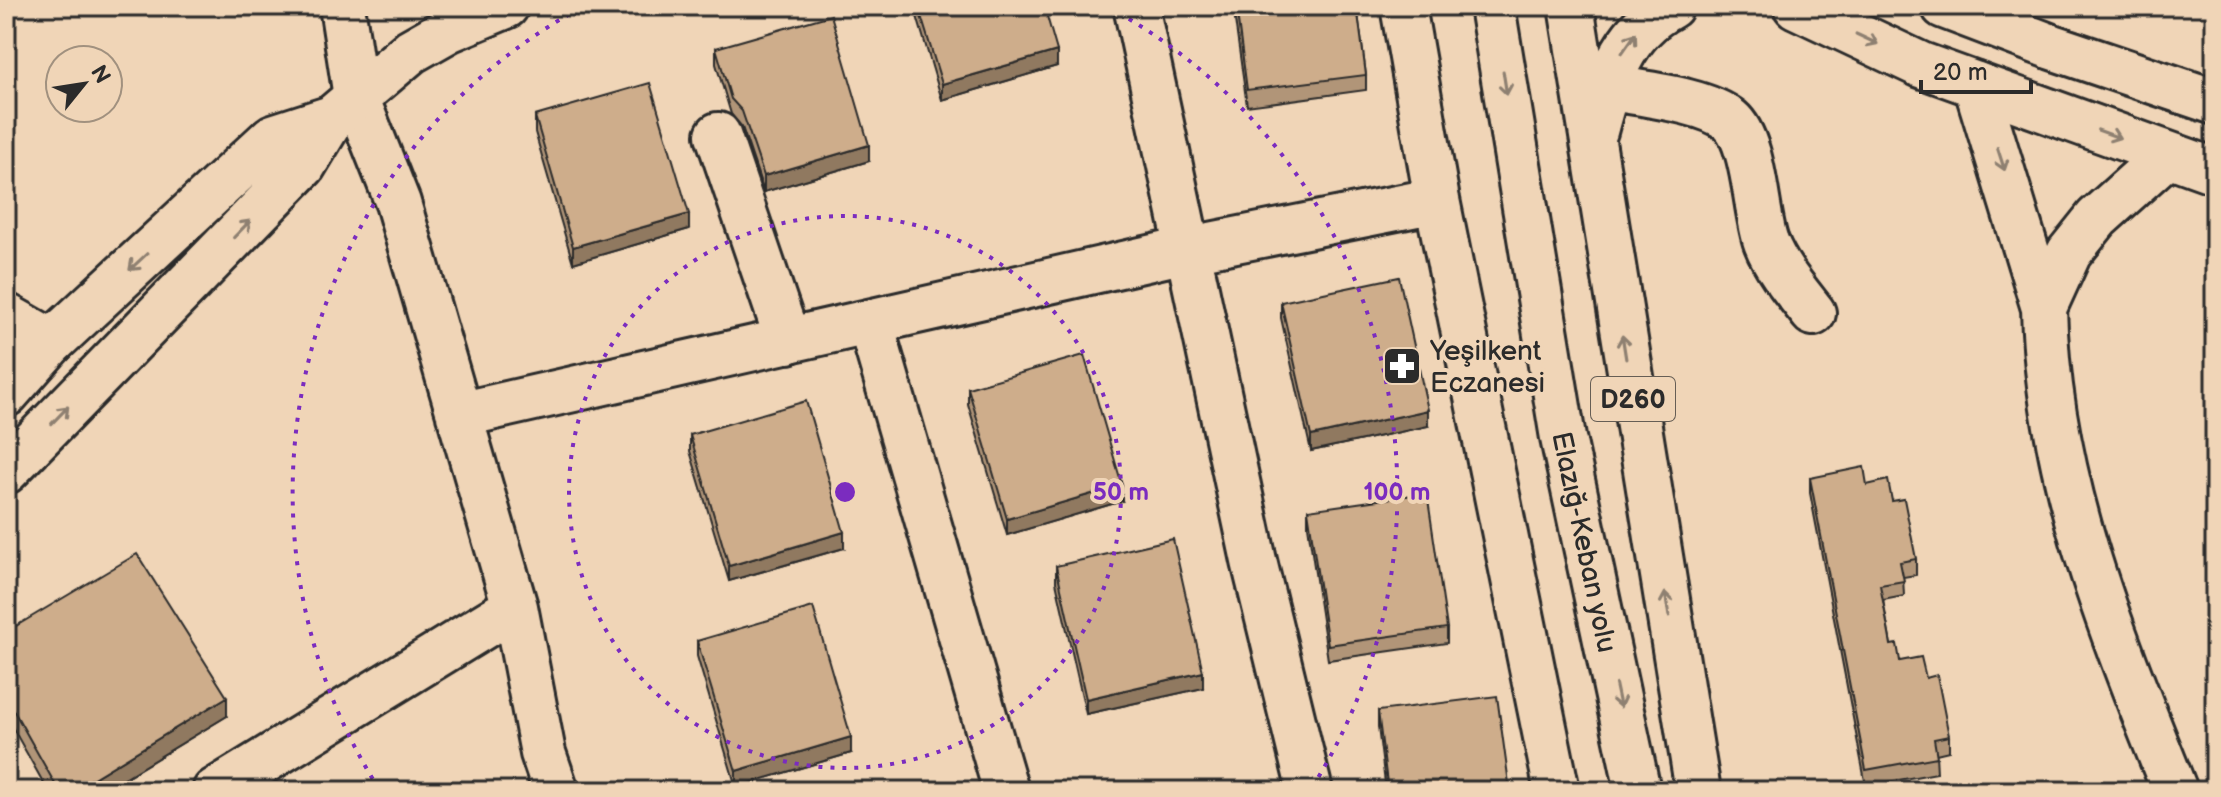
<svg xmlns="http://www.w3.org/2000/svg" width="2221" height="797" font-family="'Balsamiq Sans',sans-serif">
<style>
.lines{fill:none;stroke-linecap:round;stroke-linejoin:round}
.minor-casing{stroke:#2b2b2b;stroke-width:50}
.major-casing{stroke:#2b2b2b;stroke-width:50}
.highway-casing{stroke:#2b2b2b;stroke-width:50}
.minor{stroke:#f0d5b7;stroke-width:44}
.major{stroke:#f0d5b7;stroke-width:44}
.highway{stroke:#f0d5b7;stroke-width:44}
.wall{fill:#b19578;stroke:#2b2b2b;stroke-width:2}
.shaded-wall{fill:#907961;stroke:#2b2b2b;stroke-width:2}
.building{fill:#cead8b;stroke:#2b2b2b;stroke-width:2}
.oneway{stroke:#8e8071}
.ring{fill:none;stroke:#7b2cbf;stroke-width:4;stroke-dasharray:4 8}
.labels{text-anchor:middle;stroke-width:8;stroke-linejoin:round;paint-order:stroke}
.shield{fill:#f0d5b7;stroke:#665e55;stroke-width:2}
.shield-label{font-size:26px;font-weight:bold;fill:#2b2b2b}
.poi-label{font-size:28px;fill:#2b2b2b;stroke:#f0d5b7;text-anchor:start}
.street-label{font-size:28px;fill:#2b2b2b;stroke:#f0d5b7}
.centre{fill:#7b2cbf;stroke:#f0d5b7;stroke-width:4}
.ring-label{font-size:24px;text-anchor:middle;font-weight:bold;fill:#7b2cbf;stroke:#f0d5b7;stroke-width:8;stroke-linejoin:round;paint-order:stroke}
</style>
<rect width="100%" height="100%" fill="#f0d5b7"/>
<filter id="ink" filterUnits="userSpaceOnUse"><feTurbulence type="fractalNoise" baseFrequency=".0125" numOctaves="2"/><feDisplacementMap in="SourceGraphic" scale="16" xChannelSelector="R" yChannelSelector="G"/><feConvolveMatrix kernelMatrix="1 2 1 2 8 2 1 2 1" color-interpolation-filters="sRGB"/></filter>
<g filter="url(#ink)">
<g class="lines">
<g class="minor-casing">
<path id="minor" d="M 342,6 L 356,97 L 398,203 L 515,607 L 543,753 L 556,791
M 1136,6 L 1254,561 L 1310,791
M 1403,6 L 1437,200 L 1557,791
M 1976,85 L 2044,308 L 2069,253 L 2097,218 L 2167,155
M 1607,87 C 1641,94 1703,99 1730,120 C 1755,141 1755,211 1766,242 C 1776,268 1796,291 1813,313
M 718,135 L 788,341
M 2044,308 C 2048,479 2112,634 2175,791
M 6,316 L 52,342
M 870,322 L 1006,791
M 459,415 L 1190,249 L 1437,200
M 215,791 L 515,607"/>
</g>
<g class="major-casing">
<path id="major" d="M 1796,6 L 1921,65 L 2215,171
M 1944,6 L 2052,47 L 2215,102
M 6,394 L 52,342 L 273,137 L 332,118
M 6,471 L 303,166 L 332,118 L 411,51 L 448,30 L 506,6"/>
</g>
<g class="highway-casing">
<g id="highway">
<path id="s1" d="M 1492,6 L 1563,438 L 1638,791"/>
<path d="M 1571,6 L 1698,791"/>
<path d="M 1595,131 C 1608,82 1622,32 1671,6"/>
</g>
</g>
<use href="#minor" class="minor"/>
<use href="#major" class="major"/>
<use href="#highway" class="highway"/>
</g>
<path class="wall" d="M 914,6 L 1044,6 L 1057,66 L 942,100 Z
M 1233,6 L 1357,6 L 1366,75 L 1366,90 L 1247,106 Z
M 716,48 L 869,161 L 764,192 L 742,127 L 731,114 L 716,64 Z
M 535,116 L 689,229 L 573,263 L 535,132 Z
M 1281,302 L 1428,426 L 1311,451 L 1281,318 Z
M 968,388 L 1122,501 L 1007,535 L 968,404 Z
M 690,435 L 844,548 L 729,581 L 690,451 Z
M 1810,478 L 1867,485 L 1892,501 L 1916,559 L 1916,575 L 1903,577 L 1904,596 L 1883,600 L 1891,645 L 1900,661 L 1926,678 L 1949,736 L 1949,751 L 1936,754 L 1937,773 L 1866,786 L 1810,493 Z
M 1308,510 L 1447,628 L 1447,643 L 1328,660 L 1308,526 Z
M 1056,566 L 1203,688 L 1086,714 L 1056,582 Z
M 6,632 L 227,716 L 103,791 L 48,791 L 6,716 Z
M 697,641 L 851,753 L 736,787 L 697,656 Z
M 1378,711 L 1510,791 L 1386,791 L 1378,727 Z"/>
<path class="shaded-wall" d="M 1057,51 L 1057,66 L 942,100 L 942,84 Z
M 869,145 L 869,161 L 764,192 L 764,176 Z
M 689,214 L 689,229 L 573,263 L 573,247 Z
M 1428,410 L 1428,426 L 1311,451 L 1311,436 Z
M 1122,485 L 1122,501 L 1007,535 L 1007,519 Z
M 844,532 L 844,548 L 729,581 L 729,566 Z
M 1203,672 L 1203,688 L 1086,714 L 1086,699 Z
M 227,697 L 227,716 L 103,791 L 72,791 Z
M 851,737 L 851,753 L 736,787 L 736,771 Z"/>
<path class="building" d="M 918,6 L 1044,6 L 1057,51 L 942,84 Z
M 1236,6 L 1357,6 L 1366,75 L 1247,90 Z
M 831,15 L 869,145 L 764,176 L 742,111 L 731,99 L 716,48 Z
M 650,83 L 689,214 L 573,247 L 535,116 Z
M 1399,277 L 1428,410 L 1311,436 L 1281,302 Z
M 1084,355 L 1122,485 L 1007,519 L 968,388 Z
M 806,401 L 844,532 L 729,566 L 690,435 Z
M 1864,467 L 1867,485 L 1888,480 L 1892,501 L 1904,499 L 1916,559 L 1900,562 L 1904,581 L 1880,585 L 1891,645 L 1897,644 L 1900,661 L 1921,657 L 1926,678 L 1937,675 L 1949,736 L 1934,739 L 1937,757 L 1866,770 L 1810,478 Z
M 1427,493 L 1447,628 L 1328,645 L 1308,510 Z
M 1173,539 L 1203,672 L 1086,699 L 1056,566 Z
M 137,554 L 227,697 L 72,791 L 59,791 L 6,697 L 6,632 Z
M 813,607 L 851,737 L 736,771 L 697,641 Z
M 1497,696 L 1510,791 L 1388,791 L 1378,711 Z
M 886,787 L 887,791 L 873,791 Z"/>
<defs><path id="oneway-shaft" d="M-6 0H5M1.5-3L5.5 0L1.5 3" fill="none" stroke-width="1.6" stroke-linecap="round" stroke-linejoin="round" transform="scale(2)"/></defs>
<g class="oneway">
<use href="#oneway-shaft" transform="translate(1867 39) rotate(25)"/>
<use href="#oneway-shaft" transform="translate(1629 43) rotate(-55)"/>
<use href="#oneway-shaft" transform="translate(1505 83) rotate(81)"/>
<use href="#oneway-shaft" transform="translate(2109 134) rotate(20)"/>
<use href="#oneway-shaft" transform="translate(2001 159) rotate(72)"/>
<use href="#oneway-shaft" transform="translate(242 229) rotate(-46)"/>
<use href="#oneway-shaft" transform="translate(138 262) rotate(137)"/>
<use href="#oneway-shaft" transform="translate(1624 347) rotate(-99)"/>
<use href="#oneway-shaft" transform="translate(60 415) rotate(-46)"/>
<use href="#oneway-shaft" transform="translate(1667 604) rotate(-99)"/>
<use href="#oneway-shaft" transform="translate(1618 696) rotate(78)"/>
</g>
</g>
<g class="ring">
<circle cx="845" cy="492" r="276"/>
<path d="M379 789A552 552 0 0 1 582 7M1108 7A552 552 0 0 1 1311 789"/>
</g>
<defs>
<g id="pharmacy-square" transform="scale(2)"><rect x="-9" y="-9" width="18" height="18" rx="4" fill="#2b2b2b" stroke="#f0d5b7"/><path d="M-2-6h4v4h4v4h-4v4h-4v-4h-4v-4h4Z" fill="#fff"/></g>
</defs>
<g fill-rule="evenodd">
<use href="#pharmacy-square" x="1402" y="366"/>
</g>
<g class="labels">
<rect class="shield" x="1591" y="377" width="84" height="44" rx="6"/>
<g class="shield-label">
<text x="1633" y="408">D260</text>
</g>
<g class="poi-label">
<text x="1430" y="360">Yeşilkent<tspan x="1430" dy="32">Eczanesi</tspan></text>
</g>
<g class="street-label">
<text dy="10" stroke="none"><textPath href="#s1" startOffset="544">Elazığ-Keban yolu</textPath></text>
</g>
</g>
<circle cx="845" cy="492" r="12" class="centre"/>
<g class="ring-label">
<text x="1121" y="500">50 m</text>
<text x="1397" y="500">100 m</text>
</g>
<rect width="2221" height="797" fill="none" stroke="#f0d5b7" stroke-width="32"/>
<rect x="16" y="16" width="2189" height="765" fill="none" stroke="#2b2b2b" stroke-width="3" filter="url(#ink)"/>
<g transform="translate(84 84) rotate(60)"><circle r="38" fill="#f0d5b7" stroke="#a1917f" stroke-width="2"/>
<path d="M0-6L14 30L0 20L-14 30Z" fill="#2b2b2b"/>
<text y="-12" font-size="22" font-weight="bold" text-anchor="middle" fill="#2b2b2b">N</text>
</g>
<path d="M1921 80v12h110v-12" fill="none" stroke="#2b2b2b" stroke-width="4"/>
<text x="1933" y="80" font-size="24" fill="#2b2b2b" stroke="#f0d5b7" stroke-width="6" paint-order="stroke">20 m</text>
</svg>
